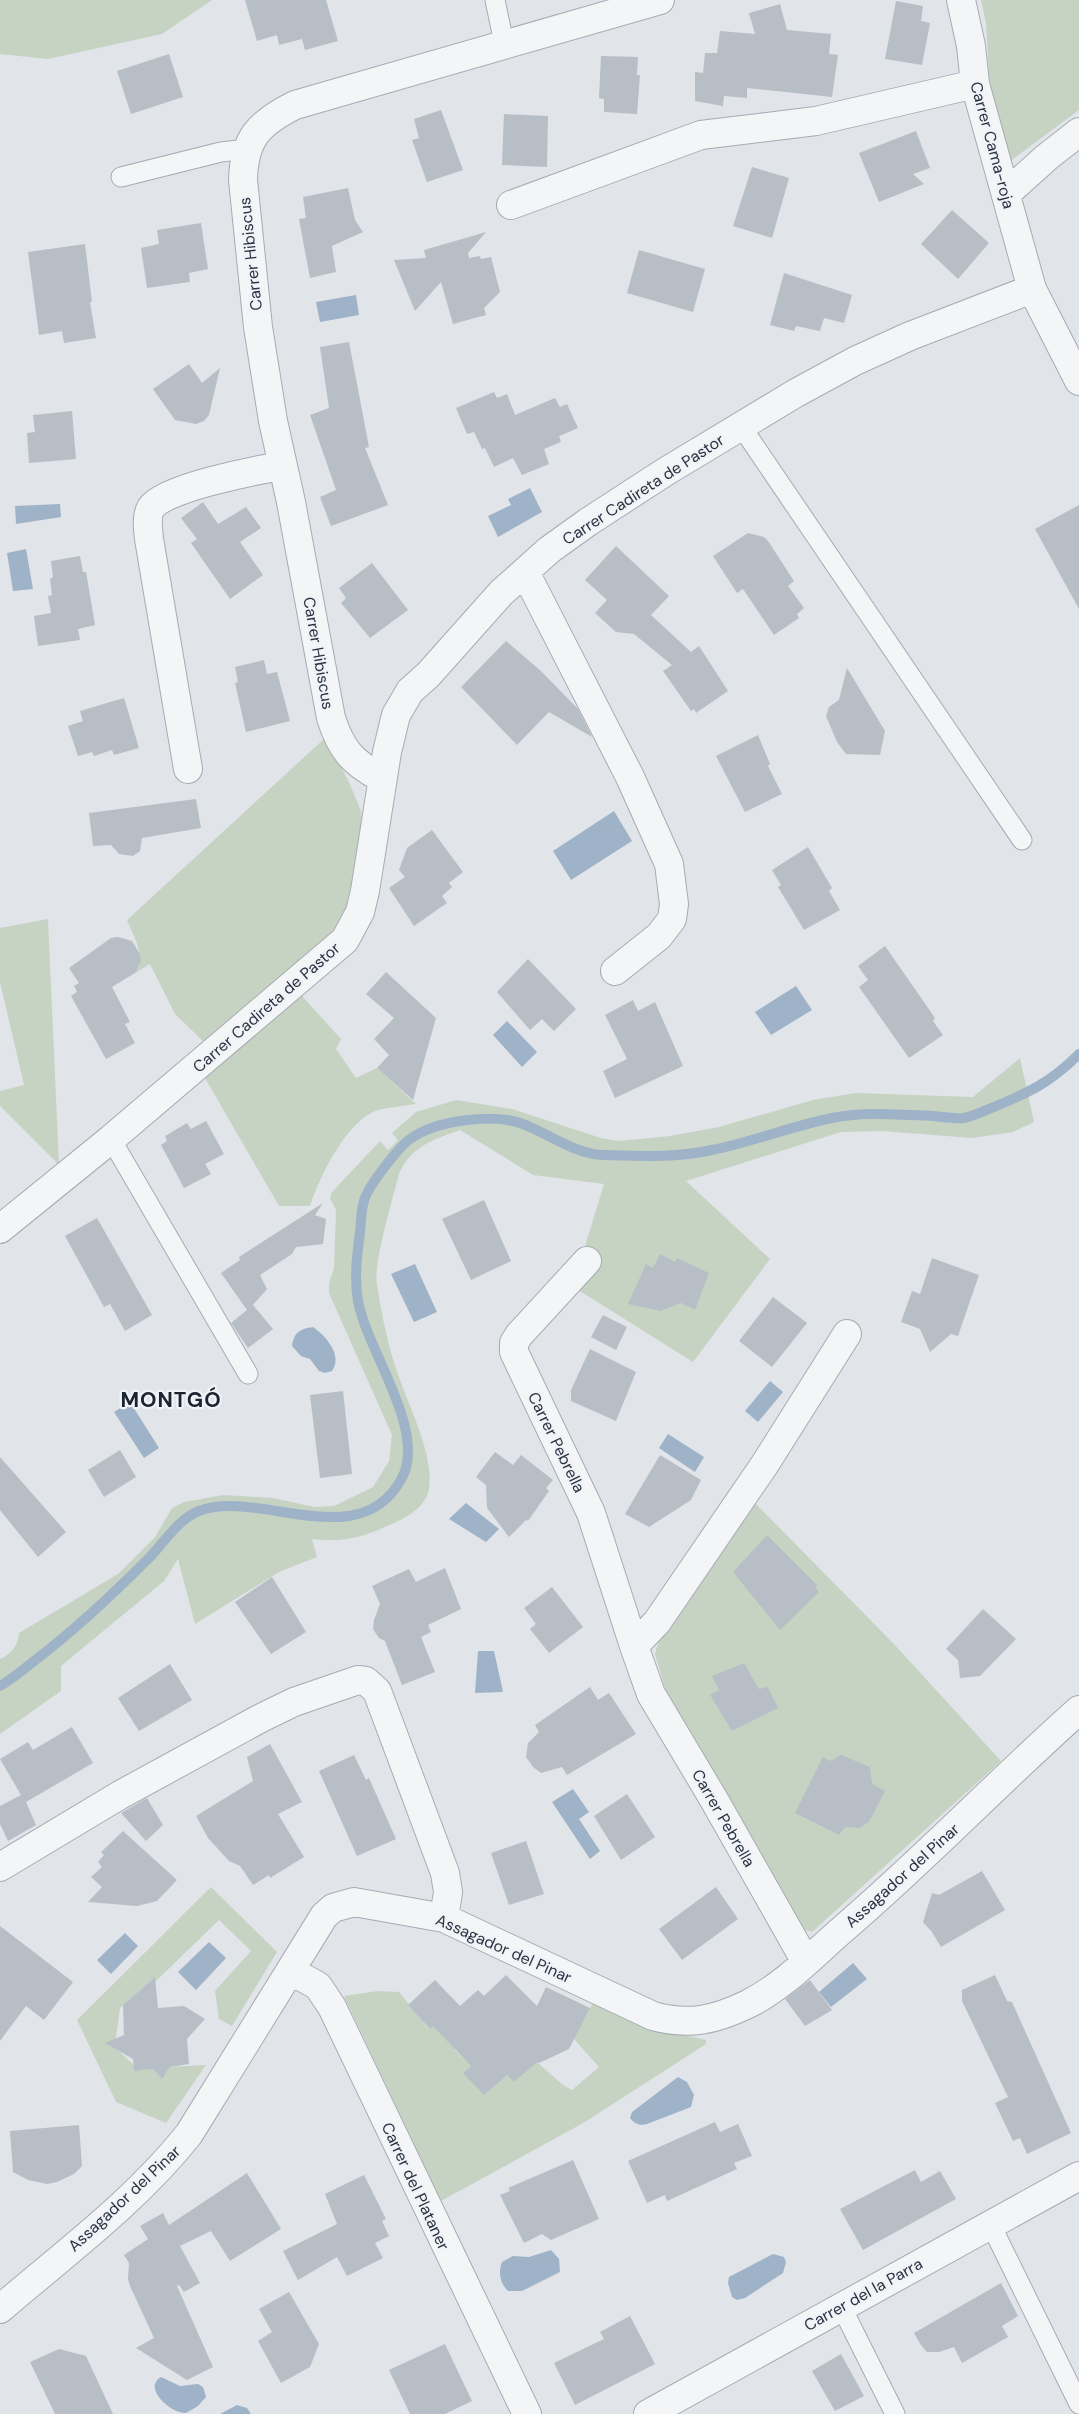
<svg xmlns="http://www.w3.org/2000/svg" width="1079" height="2414" font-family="'DM Sans',sans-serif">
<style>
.green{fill:#c7d3c2}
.water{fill:#9eb3c7}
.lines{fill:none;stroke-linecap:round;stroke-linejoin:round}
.stream{stroke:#9eb3c7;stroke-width:10}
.building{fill:#b8bec6}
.service-casing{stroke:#a6abb3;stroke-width:21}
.minor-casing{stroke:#a6abb3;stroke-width:30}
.service{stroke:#f4f5f7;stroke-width:19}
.minor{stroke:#f4f5f7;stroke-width:28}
.labels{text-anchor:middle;stroke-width:4.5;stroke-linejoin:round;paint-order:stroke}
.street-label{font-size:16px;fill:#2a3240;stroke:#f0f3f7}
.district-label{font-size:21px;font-weight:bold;letter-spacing:1px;fill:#1c2431;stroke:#f0f3f7}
</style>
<rect width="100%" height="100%" fill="#e1e4e9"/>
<path class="green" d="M 0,0 L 212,0 L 162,34 L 48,59 L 0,54 Z
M 981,0 L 1079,0 L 1079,110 L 1009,162 L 990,92 L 986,23 Z
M 325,738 L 349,782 L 361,811 L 362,825 L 352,893 L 343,917 L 333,931 L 295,967 L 205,1043 L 175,1014 L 150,964 L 135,973 C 145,952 135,940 127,920 Z
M 48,919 L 59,1165 L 0,1106 L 0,1091 L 24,1085 L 0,982 L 0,928 Z
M 301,995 L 341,1039 L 336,1049 L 356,1078 L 377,1068 L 416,1104 C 404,1106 390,1107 378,1110 C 346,1121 320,1176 310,1206 L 279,1206 L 205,1078 Z
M 1020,1058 L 1034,1122 L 1013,1132 L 972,1138 L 882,1131 L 841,1132 L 686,1181 L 770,1259 L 693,1362 L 575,1288 L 601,1265 L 585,1246 L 604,1184 L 533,1175 L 460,1130 C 433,1140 411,1146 399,1174 C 393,1198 373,1263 377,1285 C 382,1315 388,1348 399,1377 C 409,1407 437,1461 428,1493 C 423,1510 400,1521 385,1527 C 357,1539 342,1542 312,1539 L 317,1557 L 279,1572 L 195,1624 L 178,1559 L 164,1581 L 61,1666 L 61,1691 L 0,1734 L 0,1659 C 12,1654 18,1645 19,1633 L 118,1574 L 155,1537 L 172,1508 L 184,1502 L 223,1495 L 273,1498 L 314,1507 L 334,1506 L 373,1487 L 389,1461 L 392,1435 L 329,1293 L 329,1283 L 334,1268 L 336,1210 L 330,1198 L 332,1192 L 380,1141 L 388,1150 L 398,1140 L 392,1133 L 416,1112 L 456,1100 L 512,1109 L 601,1138 L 619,1141 L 670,1136 L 719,1127 L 813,1100 L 856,1093 L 973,1097 Z
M 753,1501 L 894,1644 L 1001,1761 L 812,1932 L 802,1929 L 666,1692 L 655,1654 L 659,1639 Z
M 211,1887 L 277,1952 L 232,2026 L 219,2019 L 215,1991 L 251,1951 L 219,1920 L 155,1982 L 154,1978 L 120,2008 L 116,2038 L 118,2050 L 139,2070 L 153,2069 L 158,2074 L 166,2073 L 170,2067 L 206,2065 L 166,2123 L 116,2102 L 77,2020 Z
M 378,1991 L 399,1992 L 429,2029 L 434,2025 L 457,2047 L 455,2050 L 471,2066 L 463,2073 L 493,2081 L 537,2062 L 563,2085 L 572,2090 L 599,2067 L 555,2018 L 560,2008 L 584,2020 L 593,2002 L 643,2026 L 706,2040 L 706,2044 L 585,2122 L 441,2201 L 344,1996 Z"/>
<path class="water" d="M 356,295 L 359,315 L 320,322 L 316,302 Z
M 530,488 L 542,512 L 498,537 L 488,516 L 511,505 L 508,499 Z
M 60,504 L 61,517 L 16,524 L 15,506 Z
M 26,549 L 33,589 L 13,591 L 7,553 Z
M 614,811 L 632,841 L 571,880 L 553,851 Z
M 796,986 L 812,1010 L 771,1035 L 755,1012 Z
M 507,1021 L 537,1052 L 522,1067 L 493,1035 Z
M 415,1264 L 437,1312 L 414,1322 L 391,1274 Z
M 313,1327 C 326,1336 343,1355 332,1371 L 325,1373 L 319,1371 L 310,1359 L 301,1356 L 292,1346 C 294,1332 300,1329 313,1327 Z
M 770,1381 L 783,1392 L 758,1422 L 745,1411 Z
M 130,1402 L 159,1448 L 144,1458 L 114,1412 Z
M 668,1434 L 704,1457 L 695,1472 L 659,1448 Z
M 466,1503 L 499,1529 L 486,1542 L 449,1519 Z
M 478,1651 L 494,1651 L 503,1692 L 475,1693 Z
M 573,1789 L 589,1812 L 579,1819 L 600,1851 L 590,1859 L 552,1802 Z
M 125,1933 L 138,1946 L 111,1974 L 97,1960 Z
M 209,1942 L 226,1958 L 196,1990 L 178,1972 Z
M 853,1963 L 867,1979 L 831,2007 L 819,1992 Z
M 678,2077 L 687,2082 L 694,2095 L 691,2107 L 647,2124 C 639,2126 635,2124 630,2118 L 632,2112 Z
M 551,2250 L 559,2259 L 560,2272 L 522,2291 L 508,2291 C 500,2283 498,2273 502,2262 L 513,2256 L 529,2257 Z
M 773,2254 L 784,2257 L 786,2262 L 783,2273 L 745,2298 L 737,2300 L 732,2297 L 728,2283 L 729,2277 Z
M 161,2377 L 180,2386 L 198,2384 L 203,2387 L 206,2397 L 198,2406 L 186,2413 C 171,2414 142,2388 161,2377 Z
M 237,2405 L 247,2408 L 251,2414 L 220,2414 Z"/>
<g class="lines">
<path class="stream" d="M 0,1686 C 14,1678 26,1667 38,1658 C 77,1628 113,1594 148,1559 C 163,1544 178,1519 199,1511 C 258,1488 360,1557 402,1478 C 427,1430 367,1351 358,1301 C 354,1278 357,1255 360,1232 C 361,1221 361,1210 364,1201 C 367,1187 399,1147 410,1139 C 436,1120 494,1113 523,1124 C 549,1134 575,1154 603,1155 C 639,1156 676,1158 712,1150 C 752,1142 792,1126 832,1118 C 865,1111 900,1115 933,1116 C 943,1117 955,1119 964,1118 C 974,1116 985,1110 994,1107 C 1030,1092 1051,1082 1079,1054"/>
</g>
<path class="building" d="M 245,0 L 326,0 L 338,41 L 305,50 L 302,39 L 279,45 L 277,35 L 257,41 Z
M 896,1 L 923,6 L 921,21 L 930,23 L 922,65 L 885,59 Z
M 780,4 L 787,30 L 831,34 L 829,54 L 838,55 L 832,97 L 747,88 L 747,98 L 724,96 L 723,106 L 695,101 L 695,72 L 703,73 L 705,53 L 717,53 L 720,31 L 755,34 L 749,13 Z
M 169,54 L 183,97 L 131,114 L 117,71 Z
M 601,56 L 638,57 L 637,75 L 640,75 L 637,114 L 604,112 L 604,99 L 599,98 Z
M 441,110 L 463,170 L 427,182 L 412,140 L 419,138 L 414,119 Z
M 504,114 L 548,116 L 547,167 L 502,165 Z
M 916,131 L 930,168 L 913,174 L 924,184 L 879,202 L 859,153 Z
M 752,167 L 789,178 L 772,238 L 733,226 Z
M 348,188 L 355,220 L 363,232 L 332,246 L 336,272 L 310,278 L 299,219 L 306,218 L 303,197 Z
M 952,210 L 989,243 L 958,279 L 921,244 Z
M 201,223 L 208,269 L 189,273 L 190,282 L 147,288 L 141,248 L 159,244 L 157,230 Z
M 486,232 L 468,253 L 469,258 L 480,256 L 481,259 L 491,257 L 500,292 L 484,308 L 486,315 L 453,324 L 441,282 L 415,311 L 394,260 L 426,258 L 424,250 Z
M 85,244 L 92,302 L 90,302 L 96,338 L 64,343 L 62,331 L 39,335 L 28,252 Z
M 639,250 L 705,269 L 693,312 L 627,293 Z
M 784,273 L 852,295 L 844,323 L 824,318 L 820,331 L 796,326 L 794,331 L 770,325 Z
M 349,342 L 369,447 L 365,448 L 388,505 L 331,526 L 320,497 L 336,490 L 310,415 L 329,408 L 320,347 Z
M 189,364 L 202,383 L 220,368 L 209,415 L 204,421 L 196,424 L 175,420 L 153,389 Z
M 494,392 L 497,398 L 507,394 L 515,415 L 555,398 L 560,407 L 567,404 L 578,428 L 559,436 L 561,442 L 544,449 L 549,464 L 522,475 L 513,458 L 494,467 L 485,448 L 482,449 L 474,432 L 467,434 L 456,408 Z
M 72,411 L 76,459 L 29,463 L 27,433 L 35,432 L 33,415 Z
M 203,502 L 218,524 L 246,507 L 261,528 L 240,542 L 263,575 L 230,599 L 191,543 L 197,539 L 181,518 Z
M 1079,505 L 1079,609 L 1035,529 Z
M 748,533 L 764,537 L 768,541 L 794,581 L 788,586 L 804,608 L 797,614 L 799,618 L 774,635 L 743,589 L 737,593 L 713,556 Z
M 616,546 L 669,596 L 651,615 L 691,652 L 699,646 L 728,691 L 696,713 L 694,709 L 691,711 L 663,671 L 672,665 L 634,634 L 616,632 L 595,613 L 607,600 L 585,580 Z
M 80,556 L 83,572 L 86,572 L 95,625 L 78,629 L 80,640 L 38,646 L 34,616 L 51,613 L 48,596 L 52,595 L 50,579 L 53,577 L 51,561 Z
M 372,563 L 408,610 L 370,638 L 341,603 L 346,598 L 339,588 Z
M 506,641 L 541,671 L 578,709 L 592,737 L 549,712 L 517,745 L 461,687 Z
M 264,660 L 267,674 L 277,672 L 290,721 L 246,732 L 235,683 L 238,682 L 235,667 Z
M 847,668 L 885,731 L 880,755 L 846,754 L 837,742 L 826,716 L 829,707 L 839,700 Z
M 124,698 L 139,748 L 114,755 L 112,750 L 94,756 L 92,752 L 78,756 L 68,726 L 83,721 L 80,711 Z
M 758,735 L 770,764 L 768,766 L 782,794 L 745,812 L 716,756 Z
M 196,799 L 201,828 L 142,838 L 140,851 L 133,856 L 119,854 L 111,845 L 93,846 L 89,813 Z
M 432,830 L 463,872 L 449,883 L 452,887 L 442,896 L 447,903 L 414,926 L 389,888 L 405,877 L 399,870 L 407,848 Z
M 808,847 L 832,888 L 829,891 L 840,910 L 804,930 L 778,887 L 781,885 L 772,870 Z
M 118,937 L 132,941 L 140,954 L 141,961 L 135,973 L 112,987 L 130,1022 L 125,1024 L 135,1043 L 106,1059 L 71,996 L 77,992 L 74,986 L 79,983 L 69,968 L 111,938 Z
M 885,946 L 935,1018 L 933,1021 L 943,1035 L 909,1058 L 859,987 L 868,980 L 858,966 Z
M 528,959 L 576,1009 L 554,1031 L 542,1019 L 530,1030 L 497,992 Z
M 386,972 L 436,1018 L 413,1100 L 377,1068 L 389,1055 L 374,1039 L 394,1018 L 366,994 Z
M 633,1000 L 638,1011 L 655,1002 L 683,1066 L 615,1098 L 603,1071 L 627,1059 L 605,1015 Z
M 206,1121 L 224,1154 L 205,1164 L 211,1174 L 184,1188 L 161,1145 L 167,1141 L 165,1136 L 187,1123 L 191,1129 Z
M 484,1200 L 511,1261 L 471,1280 L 442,1219 Z
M 323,1203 L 315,1215 L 326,1219 L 323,1244 L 296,1247 L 292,1254 L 260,1275 L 267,1289 L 251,1307 L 253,1305 L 273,1329 L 248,1348 L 231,1323 L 247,1310 L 221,1273 L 240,1260 L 239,1257 Z
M 97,1218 L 152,1315 L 125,1331 L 110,1304 L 104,1307 L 65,1236 Z
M 660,1254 L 675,1262 L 677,1258 L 709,1273 L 695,1310 L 681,1303 L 661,1311 L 628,1304 L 646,1264 L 653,1268 Z
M 932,1258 L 979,1275 L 958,1336 L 951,1334 L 930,1352 L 920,1329 L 901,1322 L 912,1291 L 920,1294 Z
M 773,1297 L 807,1323 L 772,1367 L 739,1341 Z
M 603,1315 L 627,1327 L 616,1350 L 591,1337 Z
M 590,1349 L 636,1372 L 616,1421 L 571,1401 L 571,1390 Z
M 343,1391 L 352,1474 L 320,1478 L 310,1395 Z
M 120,1450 L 136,1477 L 104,1497 L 88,1470 Z
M 495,1452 L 513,1465 L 521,1455 L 553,1480 L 546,1488 L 549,1491 L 528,1521 L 526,1520 L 509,1537 L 487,1508 L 486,1485 L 476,1477 Z
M 660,1455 L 701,1480 L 691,1500 L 649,1527 L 625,1514 Z
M 0,1457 L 66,1532 L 38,1557 L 0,1510 Z
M 767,1535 L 817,1585 L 815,1587 L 819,1592 L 780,1630 L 733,1572 Z
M 445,1568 L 461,1609 L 428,1625 L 431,1632 L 421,1637 L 435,1672 L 402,1685 L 385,1641 L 379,1638 L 373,1629 L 374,1620 L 380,1604 L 372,1586 L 409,1569 L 416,1582 Z
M 272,1577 L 306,1632 L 271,1654 L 235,1602 Z
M 552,1587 L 583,1627 L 549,1653 L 530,1629 L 536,1624 L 524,1608 Z
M 983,1609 L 1016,1639 L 980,1676 L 960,1678 L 958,1660 L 946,1649 Z
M 744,1663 L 759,1689 L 768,1687 L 778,1708 L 732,1731 L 710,1695 L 719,1690 L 712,1676 Z
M 170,1664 L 192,1700 L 139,1731 L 118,1698 Z
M 590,1687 L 598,1700 L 609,1693 L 636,1734 L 567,1775 L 562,1767 L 541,1773 L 533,1767 L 526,1757 L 528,1743 L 539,1732 L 535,1725 Z
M 72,1727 L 93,1763 L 26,1802 L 36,1825 L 8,1841 L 0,1824 L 0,1806 L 21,1795 L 0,1759 L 28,1742 L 33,1750 Z
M 270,1744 L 302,1802 L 278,1814 L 304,1857 L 270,1878 L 269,1875 L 253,1885 L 240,1866 L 229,1861 L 208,1838 L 196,1816 L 253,1781 L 247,1757 Z
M 354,1755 L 366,1780 L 369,1778 L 396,1839 L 357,1856 L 319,1771 Z
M 841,1755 L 870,1767 L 872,1784 L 885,1791 L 869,1822 L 859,1828 L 845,1827 L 839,1835 L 795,1813 L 823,1757 L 830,1761 Z
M 627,1794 L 655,1837 L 621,1860 L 594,1816 Z
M 147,1798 L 163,1825 L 146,1841 L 121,1813 Z
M 123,1831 L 177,1880 L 157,1901 L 137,1906 L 88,1902 L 102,1887 L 91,1877 L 102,1867 L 98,1862 L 104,1855 L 101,1852 Z
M 526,1841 L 544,1894 L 509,1905 L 491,1853 Z
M 982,1871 L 1005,1910 L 941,1947 L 932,1932 L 923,1922 L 932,1893 L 939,1895 Z
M 716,1887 L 738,1919 L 682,1960 L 659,1929 Z
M 0,1926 L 73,1982 L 44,2020 L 26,2006 L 0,2041 Z
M 506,1975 L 537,2006 L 546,1987 L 590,2008 L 569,2049 L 539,2063 L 537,2062 L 514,2082 L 507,2075 L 484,2095 L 463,2073 L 471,2066 L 433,2026 L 430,2029 L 408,2005 L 435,1980 L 460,2006 L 478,1990 L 484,1996 Z
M 995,1975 L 1007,2001 L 1012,2002 L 1071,2133 L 1027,2154 L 1020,2138 L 1013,2141 L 995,2103 L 1008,2097 L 962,2001 L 962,1990 Z
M 155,1977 L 158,2008 L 184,2006 L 205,2019 L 187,2039 L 189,2064 L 170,2067 L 162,2079 L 153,2069 L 134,2071 L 133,2059 L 105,2043 L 124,2035 L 123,2005 Z
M 810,1980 L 832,2010 L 805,2026 L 785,1999 Z
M 715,2122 L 720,2132 L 738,2124 L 752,2156 L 734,2163 L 737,2169 L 667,2201 L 665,2195 L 647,2203 L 628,2161 Z
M 79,2125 L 82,2166 L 74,2174 L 57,2182 L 47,2184 L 28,2180 L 13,2172 L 10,2131 Z
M 573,2160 L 599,2219 L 551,2240 L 542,2234 L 524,2243 L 500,2195 L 510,2191 L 508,2188 Z
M 915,2170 L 921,2182 L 940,2171 L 956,2199 L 863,2250 L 840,2209 Z
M 247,2173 L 281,2229 L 230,2261 L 211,2231 L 180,2246 L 200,2283 L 184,2292 L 179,2285 L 177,2286 L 213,2367 L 187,2380 L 136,2348 L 154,2338 L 130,2286 L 128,2279 L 129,2263 L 124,2255 L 148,2239 L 140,2226 L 163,2213 L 169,2225 Z
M 364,2175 L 386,2219 L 382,2221 L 389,2236 L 375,2243 L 383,2258 L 347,2276 L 337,2257 L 298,2280 L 283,2251 L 337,2224 L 325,2194 Z
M 1001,2283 L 1018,2316 L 1002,2326 L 1008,2337 L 962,2363 L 954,2347 L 939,2352 L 927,2352 L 921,2345 L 914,2333 Z
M 289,2292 L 319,2344 L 310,2367 L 281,2383 L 258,2341 L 272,2332 L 259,2309 Z
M 630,2316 L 655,2364 L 575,2405 L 554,2363 L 604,2339 L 600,2332 Z
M 445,2344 L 472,2401 L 445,2414 L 410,2414 L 389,2370 Z
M 59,2349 L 86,2356 L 113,2414 L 55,2414 L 30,2362 Z
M 841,2354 L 864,2396 L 835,2411 L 812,2371 Z"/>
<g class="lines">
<g class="service-casing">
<path id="service" d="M 495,0 L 504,43
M 121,177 L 221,152 L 248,149
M 741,426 L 1022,840
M 111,1139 L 248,1374
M 990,2223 L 1079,2404
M 841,2306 L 895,2414"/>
</g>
<g class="minor-casing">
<path id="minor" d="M 961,0 L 971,46 L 975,84 L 1032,289 L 1079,381
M 1006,194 L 1047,157 L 1079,132
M 511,205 L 701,135 L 816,121 L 975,84
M 525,572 L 630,777 L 669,864 L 674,904 L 672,919 L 659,936 L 615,971
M 188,769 L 149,539 C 148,529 146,516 151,508 C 163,488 257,470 282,466
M 382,778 C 352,763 341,749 331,718 L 291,502 L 273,421 L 258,327 L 243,180 C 244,138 259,123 295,105 L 660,0
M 0,1229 L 111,1139 L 345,940 L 360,912 L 365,891 L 387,752 L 396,715 L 410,691 L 428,675 L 501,593 L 549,550 L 588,522 L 665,472 L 796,393 L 855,361 L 910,336 L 1032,289
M 587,1261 L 519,1335 L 514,1343 L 514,1352 L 591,1513 L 634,1646
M 0,1867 L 120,1795 L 261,1718 L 294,1702 L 358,1680 L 366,1681 L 377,1691 L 445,1873 L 448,1892 L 444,1918
M 806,1962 L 713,1798 L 651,1694 L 634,1646 L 657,1622 L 765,1464 L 847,1334
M 291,1971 L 318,1986 L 332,2007 L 527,2414
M 0,2309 C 64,2254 136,2201 189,2134 L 324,1916 L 333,1908 L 354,1902 L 444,1918 L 653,2016 C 689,2026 715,2020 748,2004 C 784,1986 813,1955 843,1929 C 925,1859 999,1781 1079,1710
M 648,2414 L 1079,2176"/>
</g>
<use href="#service" class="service"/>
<use href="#minor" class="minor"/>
</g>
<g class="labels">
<g class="street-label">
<text transform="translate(993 145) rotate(75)" y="6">Carrer Cama-roja</text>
<text transform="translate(250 254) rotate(-96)" y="6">Carrer Hibiscus</text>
<text transform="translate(643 489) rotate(-33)" y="6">Carrer Cadireta de Pastor</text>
<text transform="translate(319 653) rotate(80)" y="6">Carrer Hibiscus</text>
<text transform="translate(266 1007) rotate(-41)" y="6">Carrer Cadireta de Pastor</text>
<text transform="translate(557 1442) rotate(64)" y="6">Carrer Pebrella</text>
<text transform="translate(724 1818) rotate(60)" y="6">Carrer Pebrella</text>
<text transform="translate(902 1875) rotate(-42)" y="6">Assagador del Pinar</text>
<text transform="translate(504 1948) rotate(24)" y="6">Assagador del Pinar</text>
<text transform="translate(416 2186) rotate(65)" y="6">Carrer del Plataner</text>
<text transform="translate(124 2198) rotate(-43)" y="6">Assagador del Pinar</text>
<text transform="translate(863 2294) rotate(-29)" y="6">Carrer del la Parra</text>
</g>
<g class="district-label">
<text x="171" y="1407">MONTGÓ</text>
</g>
</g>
</svg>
